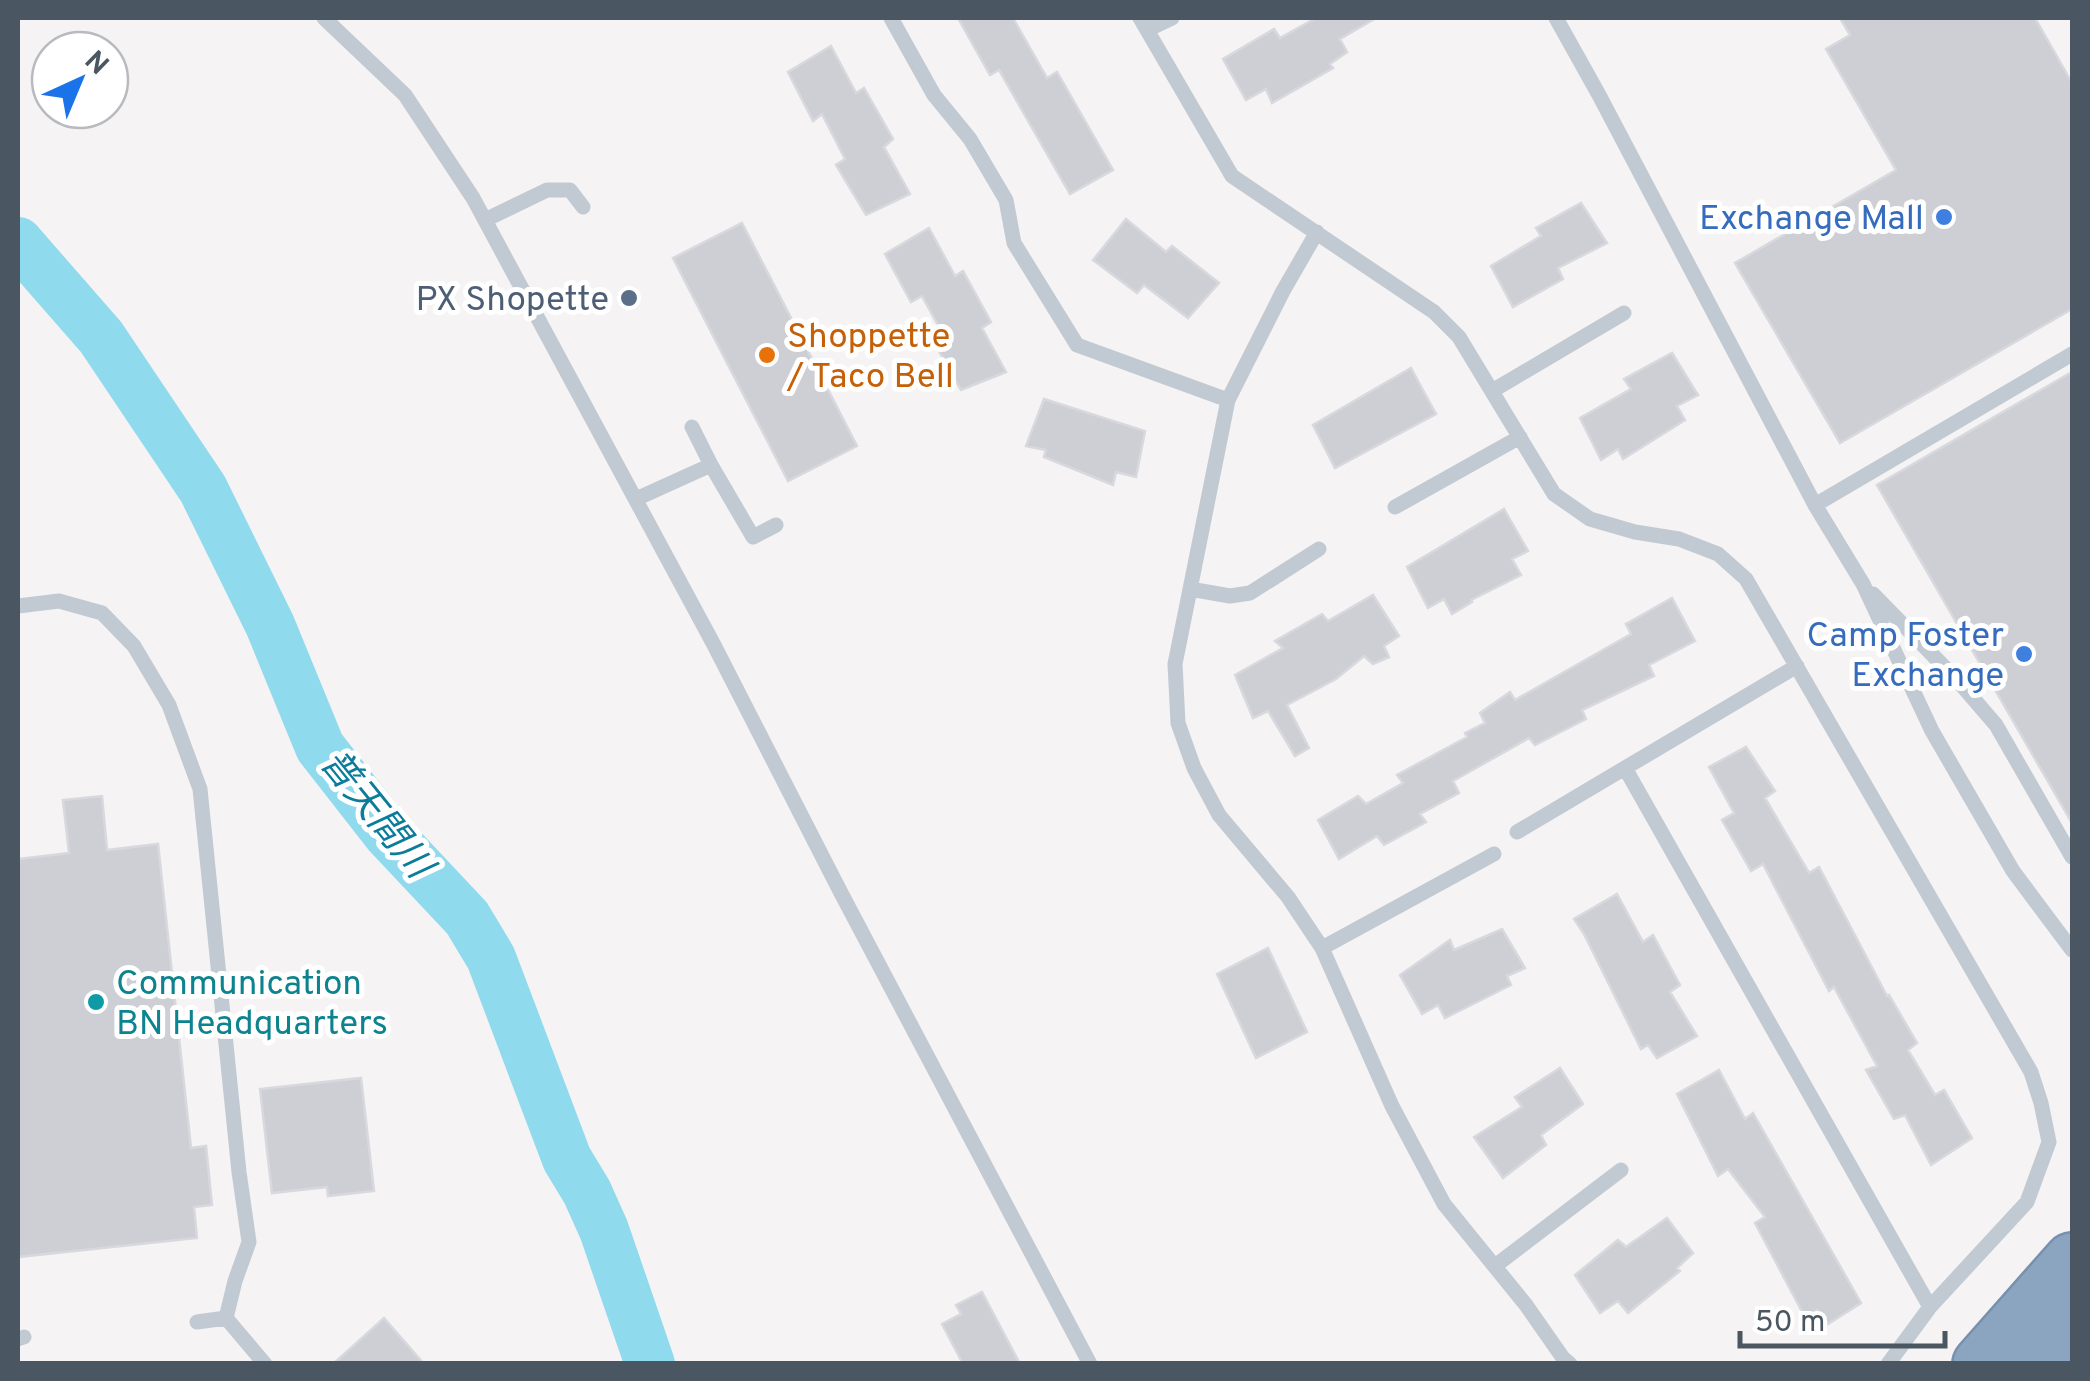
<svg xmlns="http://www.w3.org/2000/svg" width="2090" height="1381" font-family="Overpass,'Noto Sans JP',sans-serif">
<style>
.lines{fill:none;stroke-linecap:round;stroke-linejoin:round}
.river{stroke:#90daee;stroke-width:50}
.building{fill:#cdcfd5;stroke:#d7d9de;stroke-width:2.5}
.highway-casing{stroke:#7690ad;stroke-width:60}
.lane{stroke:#c1cad2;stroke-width:15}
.highway{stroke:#8ba5c1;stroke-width:55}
.shop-dot{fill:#3f7fe0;stroke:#fff;stroke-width:4}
.service-dot{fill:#5c6f8a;stroke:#fff;stroke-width:4}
.food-dot{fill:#e8710a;stroke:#fff;stroke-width:4}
.culture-dot{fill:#0f9aa8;stroke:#fff;stroke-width:4}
.labels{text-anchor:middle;stroke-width:10;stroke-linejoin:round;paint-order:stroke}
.shop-label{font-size:35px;fill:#366cbe;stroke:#fff;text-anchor:end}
.service-label{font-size:35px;fill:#4e5e75;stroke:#fff;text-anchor:end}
.food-label{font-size:35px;fill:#c56008;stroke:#fff;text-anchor:start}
.culture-label{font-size:35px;fill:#0d838f;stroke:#fff;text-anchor:start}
.water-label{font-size:38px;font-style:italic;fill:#0c7c9b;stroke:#fff}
</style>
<rect width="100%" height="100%" fill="#f5f3f3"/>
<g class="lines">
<path class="river" d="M 18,242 L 101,337 L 203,489 L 270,625 L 320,747 L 388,834 L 467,918 L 491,958 L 567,1159 L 587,1192 L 604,1230 L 650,1364"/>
</g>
<path class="building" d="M 958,18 L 1013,18 L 1047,78 L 1057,72 L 1113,170 L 1070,194 L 999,70 L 990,75 Z
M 1316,18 L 1376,18 L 1340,39 L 1347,52 L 1330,64 L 1333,68 L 1272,103 L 1266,89 L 1246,100 L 1223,59 L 1274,29 L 1280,38 Z
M 1840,18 L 2035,18 L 2072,83 L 2072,309 L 1840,443 L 1735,263 L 1896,170 L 1826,49 L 1850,35 Z
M 831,46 L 856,93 L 864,88 L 893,139 L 884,147 L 910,194 L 866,215 L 836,165 L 845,159 L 822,114 L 813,121 L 788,72 Z
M 1581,203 L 1607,243 L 1558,268 L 1563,279 L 1513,307 L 1491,266 L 1541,236 L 1536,228 Z
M 1126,219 L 1166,252 L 1172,246 L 1219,283 L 1188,318 L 1144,285 L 1137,293 L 1093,260 Z
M 742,223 L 857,446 L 788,481 L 673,258 Z
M 929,228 L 955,276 L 963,271 L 991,322 L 982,328 L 1006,372 L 961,390 L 936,346 L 946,340 L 922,296 L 911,302 L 885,254 Z
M 1672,353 L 1698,395 L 1677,406 L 1685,420 L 1623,459 L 1618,449 L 1601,460 L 1580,418 L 1631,389 L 1624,379 Z
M 1411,368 L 1436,414 L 1335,468 L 1313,425 Z
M 2072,372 L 2072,823 L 1877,485 Z
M 1044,399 L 1145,431 L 1136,477 L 1116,472 L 1113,485 L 1044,457 L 1046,450 L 1026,446 Z
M 1504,509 L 1528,551 L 1512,559 L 1521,575 L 1471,600 L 1472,602 L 1452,614 L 1444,599 L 1428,608 L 1407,567 Z
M 1373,595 L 1399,636 L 1384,646 L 1389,657 L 1373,664 L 1364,656 L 1336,679 L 1287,705 L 1309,748 L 1295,756 L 1268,711 L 1253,718 L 1235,675 L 1283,648 L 1275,641 L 1322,614 L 1328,621 Z
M 1672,598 L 1695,641 L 1649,665 L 1654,676 L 1582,710 L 1586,719 L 1535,745 L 1529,738 L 1453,781 L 1459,793 L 1420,814 L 1426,822 L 1384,845 L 1377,836 L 1339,859 L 1318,820 L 1358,796 L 1366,804 L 1403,783 L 1397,775 L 1467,737 L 1465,733 L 1485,723 L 1480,713 L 1510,692 L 1515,700 L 1631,634 L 1626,624 Z
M 1746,747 L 1775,791 L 1765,798 L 1809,873 L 1819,867 L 1887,996 L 1889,995 L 1917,1043 L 1908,1050 L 1935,1095 L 1944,1090 L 1972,1138 L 1931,1165 L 1905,1115 L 1894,1119 L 1866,1070 L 1877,1066 L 1834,987 L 1829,991 L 1763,864 L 1751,871 L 1722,820 L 1734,813 L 1709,767 Z
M 102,796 L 107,850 L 158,844 L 191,1148 L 206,1146 L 212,1205 L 194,1207 L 197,1238 L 18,1257 L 18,859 L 69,853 L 63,800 Z
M 1617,894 L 1643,942 L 1653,935 L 1680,985 L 1670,992 L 1697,1036 L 1657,1058 L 1648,1045 L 1641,1049 L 1584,934 L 1574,919 Z
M 1502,929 L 1525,968 L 1507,976 L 1511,985 L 1445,1018 L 1438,1005 L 1422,1014 L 1400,975 L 1450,940 L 1454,950 Z
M 1268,948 L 1307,1032 L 1256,1058 L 1217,974 Z
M 1560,1068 L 1583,1104 L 1541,1135 L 1546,1145 L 1503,1178 L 1474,1137 L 1522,1107 L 1515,1097 Z
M 1719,1070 L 1745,1119 L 1753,1113 L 1861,1303 L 1828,1324 L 1817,1310 L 1806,1319 L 1755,1223 L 1765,1217 L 1728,1169 L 1718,1176 L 1677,1094 Z
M 361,1078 L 374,1191 L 328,1196 L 327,1187 L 272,1193 L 260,1089 Z
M 1667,1218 L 1693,1253 L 1677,1268 L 1680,1271 L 1628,1313 L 1618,1301 L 1600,1313 L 1575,1275 L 1618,1240 L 1626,1247 Z
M 982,1292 L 1020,1364 L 963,1364 L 942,1324 L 961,1314 L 956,1305 Z
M 384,1318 L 424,1364 L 333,1364 Z"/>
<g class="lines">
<g class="highway-casing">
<path id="highway" d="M 1981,1364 L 2072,1261
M 2040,1364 L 2072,1327"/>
</g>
<path class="lane" d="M 324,18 L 405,95 L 473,198 L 714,645 L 840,891 L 1090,1364
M 891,18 L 934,95 L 970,139 L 1006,200 L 1014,243 L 1077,345 L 1228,400
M 1140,18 L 1232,176 L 1434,312 L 1459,337 L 1554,494 L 1590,519 L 1635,532 L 1679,539 L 1718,554 L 1746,579 L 2031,1072 L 2041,1103 L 2049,1142 L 2027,1202 L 1930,1307 L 1888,1364
M 1556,18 L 1599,95 L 1815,505 L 1863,584 L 1932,731 L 2013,871 L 2072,950
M 1147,30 L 1172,18
M 485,220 L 547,190 L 570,190 L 583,207
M 1317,232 L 1283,291 L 1228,400 L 1175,664 L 1178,723 L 1194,768 L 1219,815 L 1288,897 L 1322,948 L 1392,1106 L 1444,1204 L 1526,1305 L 1563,1358 L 1570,1364
M 1492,391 L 1624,313
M 711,465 L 753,537 L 776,525
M 636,499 L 711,465 L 692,427
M 1815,505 L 2072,354
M 1395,507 L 1520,437
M 1190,589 L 1230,596 L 1250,593 L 1319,549
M 1873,594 L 1959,682 L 1996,725 L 2072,857
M 18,606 L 59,601 L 102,613 L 134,646 L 169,705 L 200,789 L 239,1172 L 249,1242 L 235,1281 L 226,1318 L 197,1322
M 1625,768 L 1930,1307
M 1517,832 L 1797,666
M 1322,948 L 1494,854
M 1495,1266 L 1621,1170
M 226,1318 L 265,1364
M 18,1339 L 24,1337"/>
<use href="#highway" class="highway"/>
</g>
<g class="shop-dot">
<circle cx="1944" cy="217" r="10"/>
<circle cx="2024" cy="654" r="10"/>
</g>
<circle class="service-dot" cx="629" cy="298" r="10"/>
<circle class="food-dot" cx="767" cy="355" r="10"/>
<circle class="culture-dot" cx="96" cy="1002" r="10"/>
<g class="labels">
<g class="shop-label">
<text x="1924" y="229">Exchange Mall</text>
<text x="2004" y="646">Camp Foster<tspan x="2004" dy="40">Exchange</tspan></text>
</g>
<g class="service-label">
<text x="609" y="310">PX Shopette</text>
</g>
<g class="food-label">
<text x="787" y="347">Shoppette<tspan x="787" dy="40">/ Taco Bell</tspan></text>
</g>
<g class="culture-label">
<text x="116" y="994">Communication<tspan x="116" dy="40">BN Headquarters</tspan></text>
</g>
<g class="water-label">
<text transform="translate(377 813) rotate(51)" y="13">普天間川</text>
</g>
</g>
<rect width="2090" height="1381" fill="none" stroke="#4a5661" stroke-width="40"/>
<g transform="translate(80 80) rotate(44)"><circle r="48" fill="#ffffff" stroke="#b7bbc0" stroke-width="2.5"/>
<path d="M0-8L18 38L0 25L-18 38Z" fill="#1a73e8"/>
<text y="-15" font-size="28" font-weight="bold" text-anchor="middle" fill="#4a5661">N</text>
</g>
<path d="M1740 1331v15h205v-15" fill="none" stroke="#4a5661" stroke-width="5"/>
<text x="1755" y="1331" font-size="30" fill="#4a5661" stroke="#ffffff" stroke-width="8" paint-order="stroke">50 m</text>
</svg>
